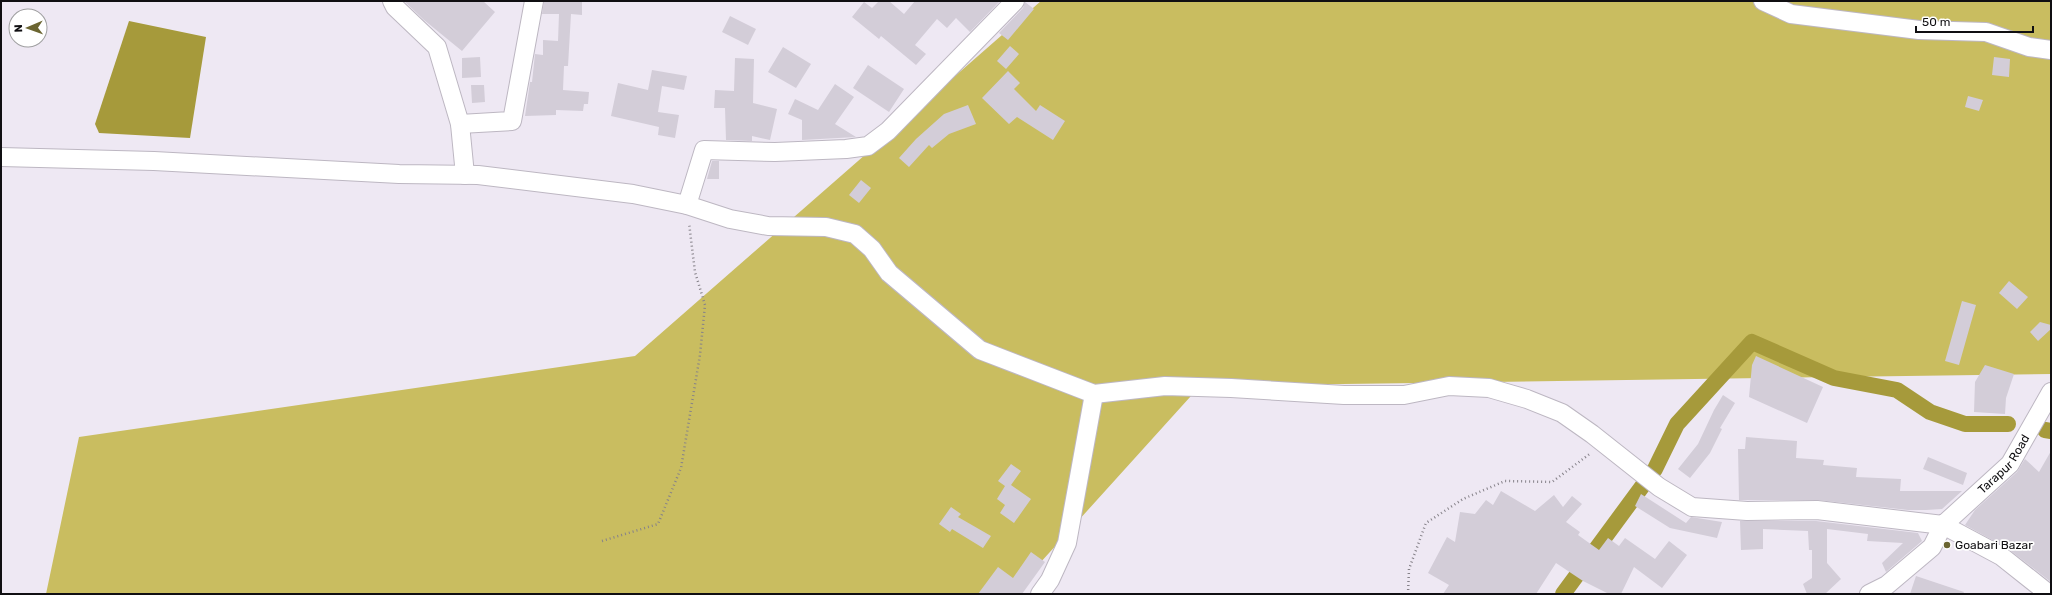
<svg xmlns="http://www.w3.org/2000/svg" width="2052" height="595" font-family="Rubik,sans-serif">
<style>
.forest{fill:#c9bd60}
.water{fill:#a69a3b}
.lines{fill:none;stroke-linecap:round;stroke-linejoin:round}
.canal{stroke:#a69a3b;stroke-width:16}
.building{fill:#d3cdd8}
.street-casing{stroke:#bdb7c2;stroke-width:20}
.path{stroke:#868289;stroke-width:2.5;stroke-dasharray:1 3;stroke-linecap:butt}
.street{stroke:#fff;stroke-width:18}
.poi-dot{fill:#6b6531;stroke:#fff;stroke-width:1.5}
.labels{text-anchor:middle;stroke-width:3.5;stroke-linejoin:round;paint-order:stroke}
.street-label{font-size:12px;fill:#100f12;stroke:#fff}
.poi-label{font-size:12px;fill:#100f12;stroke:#fff;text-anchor:start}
</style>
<rect width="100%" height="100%" fill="#eee8f3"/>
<path class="forest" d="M 1041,1 L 2051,1 L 2051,374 L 1200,386 L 1012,594 L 46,594 L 79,437 L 635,356 Z"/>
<path class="water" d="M 129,21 L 206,37 L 190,138 L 99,133 L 95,124 Z"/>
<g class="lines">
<path class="canal" d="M 2045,430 L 2051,431
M 1563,594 L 1655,469 L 1677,424 L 1752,342 L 1834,378 L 1897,390 L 1930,412 L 1965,424 L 2008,424"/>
</g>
<path class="building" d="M 404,1 L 483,1 L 495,12 L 462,51 L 424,20 Z
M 544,1 L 582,2 L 582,15 L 571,14 L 568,66 L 564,66 L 563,90 L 589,92 L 588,104 L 584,104 L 583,111 L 556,110 L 556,115 L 525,116 L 530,82 L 532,82 L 535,54 L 543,55 L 543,40 L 558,41 L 559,14 L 542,14 Z
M 879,1 L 889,1 L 904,14 L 915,1 L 1000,1 L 970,32 L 956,18 L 947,28 L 937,19 L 915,45 L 926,54 L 916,65 L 881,36 L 879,39 L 852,17 L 864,2 L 872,8 Z
M 1025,2 L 1034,9 L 1008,40 L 999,33 L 1023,8 Z
M 730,16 L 756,29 L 748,45 L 722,32 Z
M 1010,46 L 1019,54 L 1006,69 L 997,61 Z
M 783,47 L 811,64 L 796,88 L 768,72 Z
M 480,57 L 481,77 L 462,78 L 462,58 Z
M 1994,57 L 2010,59 L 2009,77 L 1992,75 Z
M 735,58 L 754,59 L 753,103 L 777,109 L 770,140 L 752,136 L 752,141 L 726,140 L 725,108 L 714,108 L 715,90 L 734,91 Z
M 868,65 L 904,89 L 889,112 L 853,88 Z
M 652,70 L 687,76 L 684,90 L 662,86 L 658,112 L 679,115 L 675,138 L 658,135 L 659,127 L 611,116 L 618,83 L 648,90 Z
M 1008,71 L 1020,83 L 1014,89 L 1036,111 L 1040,105 L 1065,121 L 1053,140 L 1017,117 L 1009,124 L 982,98 Z
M 835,84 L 854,97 L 835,124 L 856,137 L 802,140 L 802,120 L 788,114 L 795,99 L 818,110 Z
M 471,85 L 484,85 L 485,102 L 472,103 Z
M 1968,96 L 1983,100 L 1979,111 L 1965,107 Z
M 968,105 L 976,124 L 949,134 L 932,148 L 929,145 L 909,167 L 899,158 L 916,139 L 944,114 Z
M 712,161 L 719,161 L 719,179 L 707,179 Z
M 861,180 L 871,188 L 859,203 L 849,195 Z
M 2009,281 L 2028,297 L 2017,309 L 1999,293 Z
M 1962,301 L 1976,305 L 1959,365 L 1945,361 Z
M 2040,322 L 2051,325 L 2051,329 L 2038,341 L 2030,332 Z
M 1756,356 L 1823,387 L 1807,423 L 1749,397 L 1752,365 Z
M 1985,365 L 2014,374 L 2006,398 L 2005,414 L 1974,412 L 1975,382 Z
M 1723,395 L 1735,403 L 1720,428 L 1722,429 L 1710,453 L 1690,478 L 1678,469 L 1698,444 L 1714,410 Z
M 1746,437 L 1797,441 L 1796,458 L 1824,460 L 1823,465 L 1857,468 L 1856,477 L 1901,479 L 1900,491 L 1962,491 L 1942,509 L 1926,510 L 1908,510 L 1818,500 L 1739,500 L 1738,449 L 1745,449 Z
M 2051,451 L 2051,582 L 2007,548 L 1965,525 L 1975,510 L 2017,472 L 2025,459 L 2039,472 Z
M 1928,457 L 1967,473 L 1963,485 L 1923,469 Z
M 1011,464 L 1021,471 L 1011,485 L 1031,499 L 1014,523 L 1000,513 L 1005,505 L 997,499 L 1005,486 L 998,481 Z
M 1501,491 L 1535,511 L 1554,495 L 1563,507 L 1572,496 L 1582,504 L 1566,522 L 1580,532 L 1578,535 L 1599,550 L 1608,538 L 1619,546 L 1625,538 L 1655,559 L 1669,541 L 1687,555 L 1662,588 L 1634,567 L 1621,594 L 1609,594 L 1583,581 L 1556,563 L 1536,594 L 1443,594 L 1449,585 L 1428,573 L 1447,537 L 1455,542 L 1460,512 L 1475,514 L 1486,500 L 1493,505 Z
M 1641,494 L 1686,523 L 1691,517 L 1722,522 L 1717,538 L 1670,528 L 1635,506 Z
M 951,507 L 961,514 L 958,517 L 991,536 L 983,548 L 952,529 L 950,532 L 939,524 Z
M 1740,521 L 1816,521 L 1918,533 L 1922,541 L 1886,572 L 1882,563 L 1903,543 L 1867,541 L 1868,534 L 1827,529 L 1827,563 L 1841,579 L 1825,594 L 1807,594 L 1803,584 L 1812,578 L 1812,550 L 1809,550 L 1808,531 L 1763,529 L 1763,549 L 1741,550 Z
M 1031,552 L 1045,562 L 1022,594 L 978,594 L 998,567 L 1013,578 Z
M 1916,576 L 1964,592 L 1963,594 L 1910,594 Z"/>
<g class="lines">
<g class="street-casing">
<g id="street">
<path d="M 392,1 L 395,7 L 437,47 L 460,124 L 465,175"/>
<path d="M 1763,1 L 1791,14 L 1919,30 L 1986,32 L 2029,47 L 2051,50"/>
<path d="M 460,124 L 512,121 L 534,1"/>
<path id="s1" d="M 1,157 L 154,161 L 399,174 L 478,175 L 633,194 L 687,205 L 730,219 L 768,226 L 826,227 L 855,234 L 872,249 L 889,273 L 980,350 L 1094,394 L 1165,386 L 1231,388 L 1344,395 L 1404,395 L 1449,386 L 1489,388 L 1527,399 L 1562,413 L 1592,434 L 1659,487 L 1692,507 L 1747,511 L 1817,510 L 1943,525 L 2010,464 L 2051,392"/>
<path d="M 687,205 L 704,150 L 775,152 L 846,149 L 868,146 L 888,131 L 1015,1"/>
<path d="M 1040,594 L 1050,580 L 1067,543 L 1094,394"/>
<path d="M 1869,594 L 1887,585 L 1932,547 L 1943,525 L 2001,556 L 2049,594"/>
</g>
</g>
<path class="path" d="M 602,541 L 658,524 L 681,468 L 700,355 L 705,305 L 695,272 L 689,223
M 1408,594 L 1409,569 L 1426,523 L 1463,499 L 1505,481 L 1552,482 L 1591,453"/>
<use href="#street" class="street"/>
</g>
<circle class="poi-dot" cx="1947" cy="545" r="4"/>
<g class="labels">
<g class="street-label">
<text dy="4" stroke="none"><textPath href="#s1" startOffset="2127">Tarapur Road</textPath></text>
</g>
<g class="poi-label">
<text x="1955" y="549">Goabari Bazar</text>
</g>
</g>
<rect width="2052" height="595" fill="none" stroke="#100f12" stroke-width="4"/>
<g transform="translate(28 28) rotate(268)"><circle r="19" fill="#ffffff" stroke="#9f9fa0"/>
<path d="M0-3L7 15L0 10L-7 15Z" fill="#6b6531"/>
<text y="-6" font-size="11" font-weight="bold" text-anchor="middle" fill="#100f12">N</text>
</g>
<path d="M1916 26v6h117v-6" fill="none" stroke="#100f12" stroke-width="2"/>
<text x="1922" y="26" font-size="12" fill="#100f12" stroke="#ffffff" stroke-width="3" paint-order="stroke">50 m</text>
</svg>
